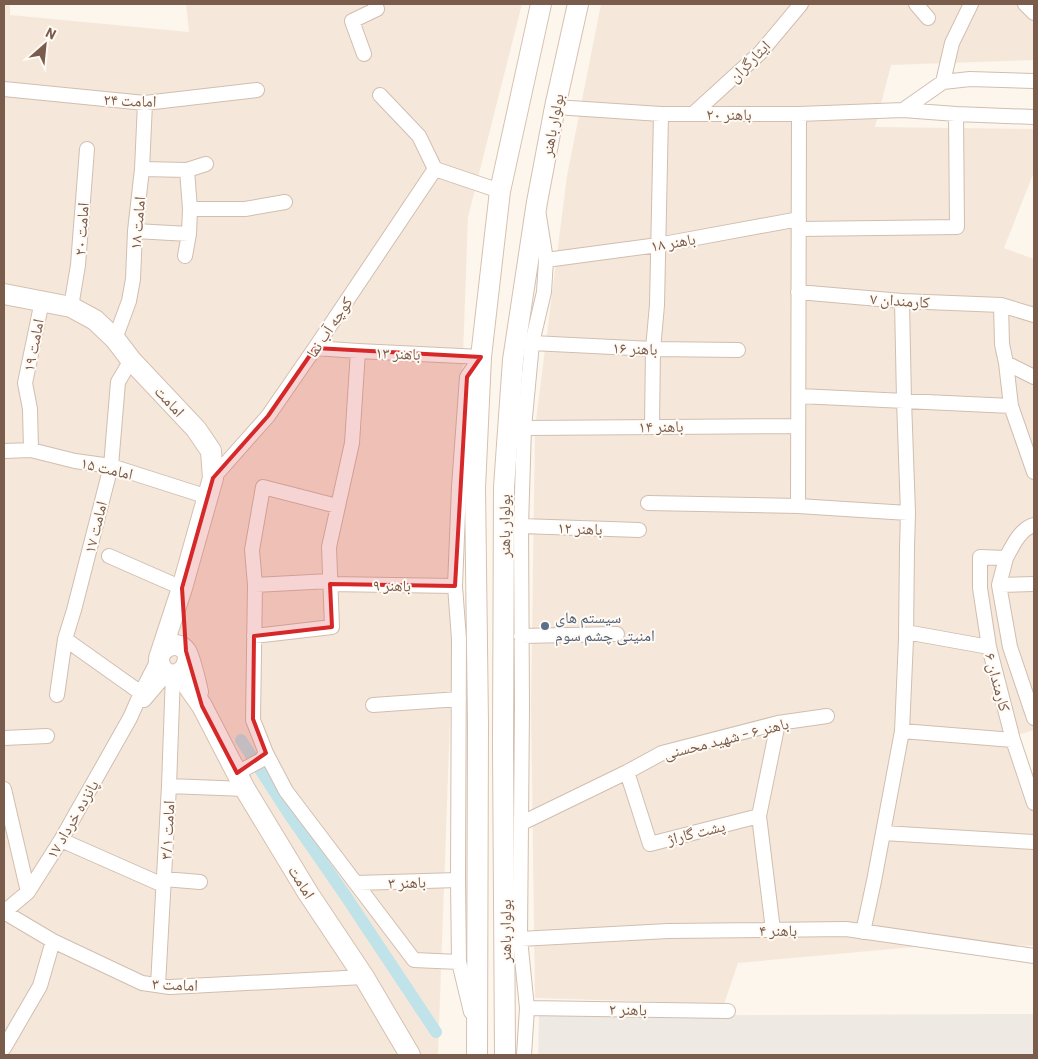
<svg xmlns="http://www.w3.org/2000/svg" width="1038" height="1059" font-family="Barlow,'Noto Naskh Arabic',sans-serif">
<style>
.residential{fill:#f5e8da}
.industrial{fill:#efe9e4}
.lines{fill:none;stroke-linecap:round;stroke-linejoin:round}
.canal{stroke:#bfe3e8;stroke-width:12}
.street-casing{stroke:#d1beb0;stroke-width:16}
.secondary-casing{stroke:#d6c0b0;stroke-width:22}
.street{stroke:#fff;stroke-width:14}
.secondary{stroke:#fff;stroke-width:20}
.marked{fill:#d62828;fill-opacity:0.2;stroke:#d62828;stroke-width:4;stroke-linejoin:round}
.service-dot{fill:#5c6f8a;stroke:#fffaf3;stroke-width:2}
.labels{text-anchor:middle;stroke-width:4;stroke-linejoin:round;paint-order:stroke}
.street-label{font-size:16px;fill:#7a5c4d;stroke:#fffaf3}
.service-label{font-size:16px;fill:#4e5e75;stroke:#fffaf3;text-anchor:start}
</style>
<rect width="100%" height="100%" fill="#fdf6ec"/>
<path class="residential" d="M 4,4 L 10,4 L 10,15 L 189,32 L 186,4 L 522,4 L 468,217 L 438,1055 L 4,1055 Z
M 601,4 L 1034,4 L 1034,60 L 891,65 L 875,127 L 1034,129 L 1034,172 L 1004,248 L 1034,259 L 1034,730 L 1008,738 L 1034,810 L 1034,946 L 970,942 L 738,963 L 724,1004 L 535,998 L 531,706 L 535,428 L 567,176 Z"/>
<path class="industrial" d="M 1034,1014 L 1034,1055 L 538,1055 L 539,1016 Z"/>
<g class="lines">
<path class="canal" d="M 241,740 L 289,814 L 345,895 L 436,1032"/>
<g class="street-casing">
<path id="street" d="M 916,4 L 928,18
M 1025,4 L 1034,13
M 364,54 L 352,21 L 377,9 L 375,4
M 943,82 L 952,43 L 971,4
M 4,89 L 145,103 L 257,90
M 380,95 L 419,136 L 435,169 L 500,191
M 555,107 L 661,114 L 799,114 L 903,110 L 956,114 L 1034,117
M 903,110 L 943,82 L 970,79 L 1034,81
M 693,114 L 760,53 L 801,4
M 142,169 L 187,170 L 206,164
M 190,209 L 245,209 L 285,202
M 799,229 L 957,227 L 956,114
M 135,231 L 189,234
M 185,256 L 189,234 L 190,209 L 187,170
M 546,260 L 658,245 L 799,219
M 798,292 L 902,301 L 1001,305 L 1034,315
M 1001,305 L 1002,344 L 1006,363 L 1011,406 L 1034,472
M 71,307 L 78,265 L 87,149
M 115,339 L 129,301 L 133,279 L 135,231 L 142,169 L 145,103
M 532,343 L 653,349 L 738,350
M 315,348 L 358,351 L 481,357
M 1006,363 L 1034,377
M 799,396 L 1011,406
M 652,426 L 653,349 L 657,305 L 661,114
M 524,428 L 798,426
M 31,450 L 30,409 L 25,383 L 42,301
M 4,451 L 31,450 L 75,461 L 111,466 L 208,497
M 213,478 L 268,416 L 315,348 L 435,169
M 648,503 L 798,506 L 908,513
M 337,506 L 263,487 L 252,550 L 255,585 L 253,720 L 266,753 L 286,791 L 414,960 L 459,962
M 798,506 L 799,114
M 1034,525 C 1020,529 1013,545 1006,558 L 980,557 L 980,588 L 989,647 L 1013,740 L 1034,803
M 521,526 L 639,530
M 109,556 L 182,588
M 1006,558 L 999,585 L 1010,647 L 1034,718
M 330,584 L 455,586
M 255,585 L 330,581
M 999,585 L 1034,584
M 906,632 L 989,647
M 254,636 L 332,627 L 329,547 L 352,443 L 358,351
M 521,636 L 617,634
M 65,639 L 141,693
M 57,695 L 65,639 L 74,610 L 111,466 L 118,382 L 131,360
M 144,700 L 167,673
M 373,705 L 459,699
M 902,731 L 1013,740
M 4,738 L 47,736
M 627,772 L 650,844 L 759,816
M 237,773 L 261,760 L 266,753
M 169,786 L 245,789
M 4,789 L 28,892
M 522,823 L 627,772 L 662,753 L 778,723 L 827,716
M 883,833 L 1034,842
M 61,840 L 163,885
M 164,879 L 200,882
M 356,883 L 458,880
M 4,912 L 53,941 L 142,983 L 170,987 L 364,977
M 4,912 L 28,892 L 61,840 L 130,718 L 141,693 L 159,658
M 773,930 L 759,816 L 778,723
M 863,932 L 874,881 L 902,731 L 906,639 L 907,548 L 908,513 L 904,400 L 902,301
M 520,939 L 668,931 L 846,929 L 1034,956
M 158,985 L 169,786 L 173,674
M 527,1008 L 728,1011
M 471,1012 L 459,962 L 458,880 L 459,639 L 455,586 L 459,487 L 467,377 L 481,357
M 4,1048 L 40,986 L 53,941
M 524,1055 L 527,1008 L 520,939 L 522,706 L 521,526 L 524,428 L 532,343 L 544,292 L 546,260 L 539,216"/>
</g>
<g class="secondary-casing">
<path id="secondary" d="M 4,294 L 71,307 L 95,320 L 115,339 L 131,360 L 196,429 L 211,451 L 213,478 L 182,588 L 161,652
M 188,657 C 187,676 166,681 160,665 C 154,650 176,637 186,651 C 190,657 196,683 198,692
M 179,673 L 202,706 L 245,789 L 308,893 L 364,977 L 410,1055
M 477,1055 L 478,723 L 475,488 L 481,357 L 500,191 L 541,4
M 505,1055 L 503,745 L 504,487 L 513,360 L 537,202 L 555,107 L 578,4"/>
</g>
<use href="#street" class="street"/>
<use href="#secondary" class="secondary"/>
</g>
<path class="marked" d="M 315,348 L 481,357 L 467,377 L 455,586 L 330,584 L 332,627 L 254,636 L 253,719 L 266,753 L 237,773 L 202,706 L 186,651 L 182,588 L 213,478 L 268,416 Z"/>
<circle class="service-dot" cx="545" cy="626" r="5"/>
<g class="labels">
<g class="street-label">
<text transform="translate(749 61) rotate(-45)" y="6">ایثارگران</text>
<text transform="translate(130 100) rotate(2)" y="6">امامت ۲۴</text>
<text x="729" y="120">باهنر ۲۰</text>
<text transform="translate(552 125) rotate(-79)" y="6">بولوار باهنر</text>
<text transform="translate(137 223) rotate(-85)" y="6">امامت ۱۸</text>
<text transform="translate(81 229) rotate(-86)" y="6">امامت ۲۰</text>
<text transform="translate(673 242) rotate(-10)" y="6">باهنر ۱۸</text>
<text transform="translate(900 300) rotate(4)" y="6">کارمندان ۷</text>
<text transform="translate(329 327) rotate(-56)" y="6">کوچه آب نما</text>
<text transform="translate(33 345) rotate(-79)" y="6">امامت ۱۹</text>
<text transform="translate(635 348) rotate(2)" y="6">باهنر ۱۶</text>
<text transform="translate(398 353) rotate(2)" y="6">باهنر ۱۳</text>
<text transform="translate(170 401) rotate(47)" y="6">امامت</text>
<text transform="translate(661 426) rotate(-1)" y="6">باهنر ۱۴</text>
<text transform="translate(107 468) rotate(13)" y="6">امامت ۱۵</text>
<text transform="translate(504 526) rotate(-90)" y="6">بولوار باهنر</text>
<text transform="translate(95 527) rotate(-76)" y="6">امامت ۱۷</text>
<text transform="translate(580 528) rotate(2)" y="6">باهنر ۱۲</text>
<text transform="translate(392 585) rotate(1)" y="6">باهنر ۹</text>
<text transform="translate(998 682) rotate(75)" y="6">کارمندان ۶</text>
<text transform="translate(726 738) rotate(-14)" y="6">باهنر ۶ - شهید محسنی</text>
<text transform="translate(72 819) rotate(-60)" y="6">پانزده خرداد ۱۷</text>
<text transform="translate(167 830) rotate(-87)" y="6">امامت ۳/۱</text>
<text transform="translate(696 832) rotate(-14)" y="6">پشت گاراژ</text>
<text transform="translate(302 882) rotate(58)" y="6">امامت</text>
<text transform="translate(407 882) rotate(-2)" y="6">باهنر ۳</text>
<text x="778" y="936">باهنر ۴</text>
<text transform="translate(505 931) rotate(-90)" y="6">بولوار باهنر</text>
<text transform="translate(175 984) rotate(2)" y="6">امامت ۳</text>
<text transform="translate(628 1009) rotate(1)" y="6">باهنر ۲</text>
</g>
<g class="service-label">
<text x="555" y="623">سیستم های<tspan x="555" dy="18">امنیتی چشم سوم</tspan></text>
</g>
</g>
<rect width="1038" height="1059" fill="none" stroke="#7a5c4d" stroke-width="10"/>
<g transform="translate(45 45) rotate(27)" stroke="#fffaf3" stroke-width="4" paint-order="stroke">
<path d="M0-4L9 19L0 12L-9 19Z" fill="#7a5c4d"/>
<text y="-8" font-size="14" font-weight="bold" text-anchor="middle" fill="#7a5c4d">N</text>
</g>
</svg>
